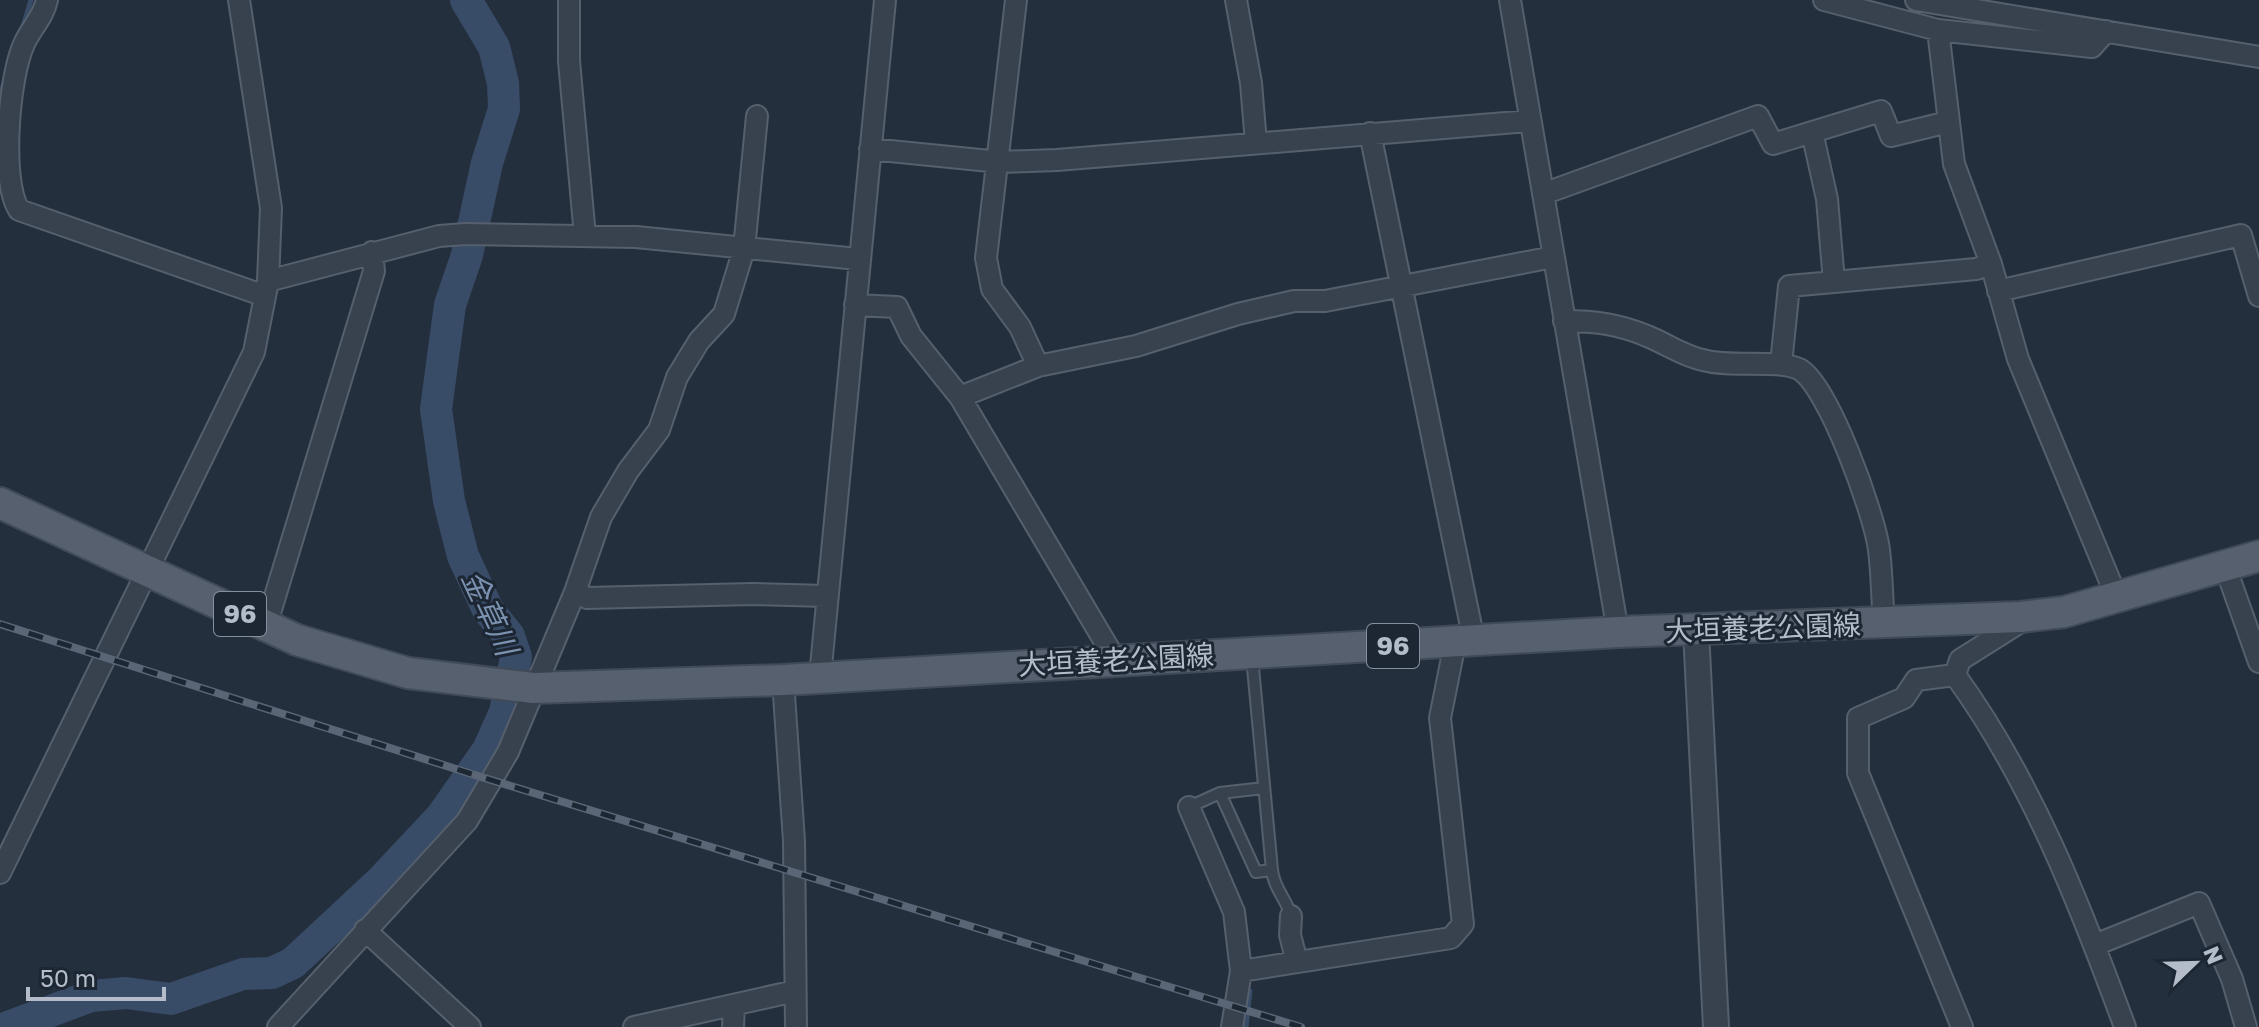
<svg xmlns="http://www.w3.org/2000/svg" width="2259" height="1027" font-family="'Golos Text','Noto Sans JP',sans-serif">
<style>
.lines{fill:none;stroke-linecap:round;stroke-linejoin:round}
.stream{stroke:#394c67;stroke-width:5}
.river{stroke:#394c67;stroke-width:32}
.service-casing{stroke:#565f6c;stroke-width:14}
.minor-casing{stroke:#565f6c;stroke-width:24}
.tertiary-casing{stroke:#565f6c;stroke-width:28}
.primary-casing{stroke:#414a57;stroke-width:34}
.service{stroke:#38414e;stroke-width:10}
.minor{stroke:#38414e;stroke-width:20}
.tertiary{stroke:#38414e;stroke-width:24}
.primary{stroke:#56606e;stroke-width:30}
.rail-casing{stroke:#5a6575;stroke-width:8}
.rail{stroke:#1d2633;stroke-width:5;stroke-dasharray:15;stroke-linecap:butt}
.labels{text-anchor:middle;stroke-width:6;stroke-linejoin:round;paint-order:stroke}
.shield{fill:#1d2633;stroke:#878f9c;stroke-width:2}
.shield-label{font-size:26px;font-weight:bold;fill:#b4bcc9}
.street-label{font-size:28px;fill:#b4bcc9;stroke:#1d2633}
.water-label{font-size:30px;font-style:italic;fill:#7c92b1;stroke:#1d2633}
</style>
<rect width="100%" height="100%" fill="#242f3e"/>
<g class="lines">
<path class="stream" d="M 22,30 L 31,0
M 0,94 L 5,81
M 1246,1027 L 1250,991"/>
<path class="river" d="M 8,1027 L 91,996 L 126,993 L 171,999 L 243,974 L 272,973 L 293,963 L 381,881 L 442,816 L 488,750 L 505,712 L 516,657 L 509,636 L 488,610 L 463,556 L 449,501 L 436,409 L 450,305 L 467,255 L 487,163 L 504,109 L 503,83 L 494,47 L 466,0"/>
<g class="service-casing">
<path id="service" d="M 1252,657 L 1272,870
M 1220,793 L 1256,872 L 1272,870 C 1274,889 1286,898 1291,916
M 1189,807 L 1220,793 L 1264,788"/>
</g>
<g class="minor-casing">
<path id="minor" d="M 47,0 C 43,18 31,28 24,44 C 9,76 0,180 19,210 L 265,296
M 569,0 L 569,61 L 585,236
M 1016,0 L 986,258 L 992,289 L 1020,327 L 1038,366
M 1236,0 L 1251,83 L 1256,143
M 1510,0 L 1618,632
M 1824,0 L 1938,30 L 2092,47 L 2106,31
M 1916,0 L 2259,57
M 1938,30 L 1954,164 L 1991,264 L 2018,359 L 2117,598
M 1370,133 L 1474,641
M 870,149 L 1000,162 L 1057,160 L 1530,121
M 1543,194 L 1758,116 L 1773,144 L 1881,111 L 1891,136 L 1948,122
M 268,281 L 439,236 L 465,234 L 636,237 L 858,259
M 1834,282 L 1976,269 L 1991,264
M 1998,291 L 2241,235 L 2259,296
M 855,305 L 897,307 L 911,336 L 960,397 L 1115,659
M 1564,321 C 1594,321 1619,324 1647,336 C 1665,343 1683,356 1703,360 C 1731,368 1778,359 1799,369 C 1828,384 1875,516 1879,550 C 1882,574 1882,599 1884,623
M 1781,364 L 1789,286 L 1834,282 L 1827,199 L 1812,132
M 960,397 L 1038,366 L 1136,346 L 1238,314 L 1294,301 L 1325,301 L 1553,257
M 2225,566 L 2259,662
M 575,592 L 587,598 L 752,594 L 827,596
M 266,626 L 374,271 L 372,252
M 1955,675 L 1916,680 L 1904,698 L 1858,718 L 1858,773 L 1962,1027
M 1955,675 C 2032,781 2080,905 2125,1027
M 1955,675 L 1960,660 L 2017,624 L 2021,617
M 820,677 L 885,0
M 783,680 L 794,841 L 796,1027
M 1189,807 L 1234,912 L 1241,971 L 1232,1027
M 0,873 L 254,352 L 268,281 L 271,208 L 239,0
M 1291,916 L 1290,935 L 1297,962
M 365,930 L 470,1027
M 2095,945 L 2199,903 L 2232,979 L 2246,1027
M 1241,971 L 1451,938 L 1463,924 L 1440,718 L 1455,643
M 278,1027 L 467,821 L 508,752 L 575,592 L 601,517 L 628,471 L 659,430 L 677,377 L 699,341 L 724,314 L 744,249 L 757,116
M 634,1027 L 795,991
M 733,1027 L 734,1005"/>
</g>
<g class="tertiary-casing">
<path id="tertiary" d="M 1696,631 L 1716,1027"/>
</g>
<g class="primary-casing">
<path id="primary" d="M 0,503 L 297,640 L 408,673 L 533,688 L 783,680 L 1618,632 L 2021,617 L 2064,612 L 2259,556"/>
</g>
<use href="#service" class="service"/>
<use href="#minor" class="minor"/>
<use href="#tertiary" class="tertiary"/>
<use href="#primary" class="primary"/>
<g class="rail-casing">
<path id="rail" d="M 0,624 L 478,776 L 1301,1027"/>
</g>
<use href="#rail" class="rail"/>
</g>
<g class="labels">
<g class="shield">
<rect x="214" y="592" width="52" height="44" rx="6"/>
<rect x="1367" y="624" width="52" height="44" rx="6"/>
</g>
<g class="shield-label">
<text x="240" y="623">96</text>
<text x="1393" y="655">96</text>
</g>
<g class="street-label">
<text transform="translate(1763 628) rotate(-2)" y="10">大垣養老公園線</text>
<text transform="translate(1116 660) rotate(-3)" y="10">大垣養老公園線</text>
</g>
<g class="water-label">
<text transform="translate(489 613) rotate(65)" y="10">金草川</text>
</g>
</g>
<g transform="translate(2195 963) rotate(67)" stroke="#1d2633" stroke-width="6" paint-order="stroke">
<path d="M0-6L14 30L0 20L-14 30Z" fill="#b4bcc9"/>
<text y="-12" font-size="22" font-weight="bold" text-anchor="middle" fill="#b4bcc9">N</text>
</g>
<path d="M28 987v12h136v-12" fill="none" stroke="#b4bcc9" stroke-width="4"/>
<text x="40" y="987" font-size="24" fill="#b4bcc9" stroke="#1d2633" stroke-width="6" paint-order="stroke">50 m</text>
</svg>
